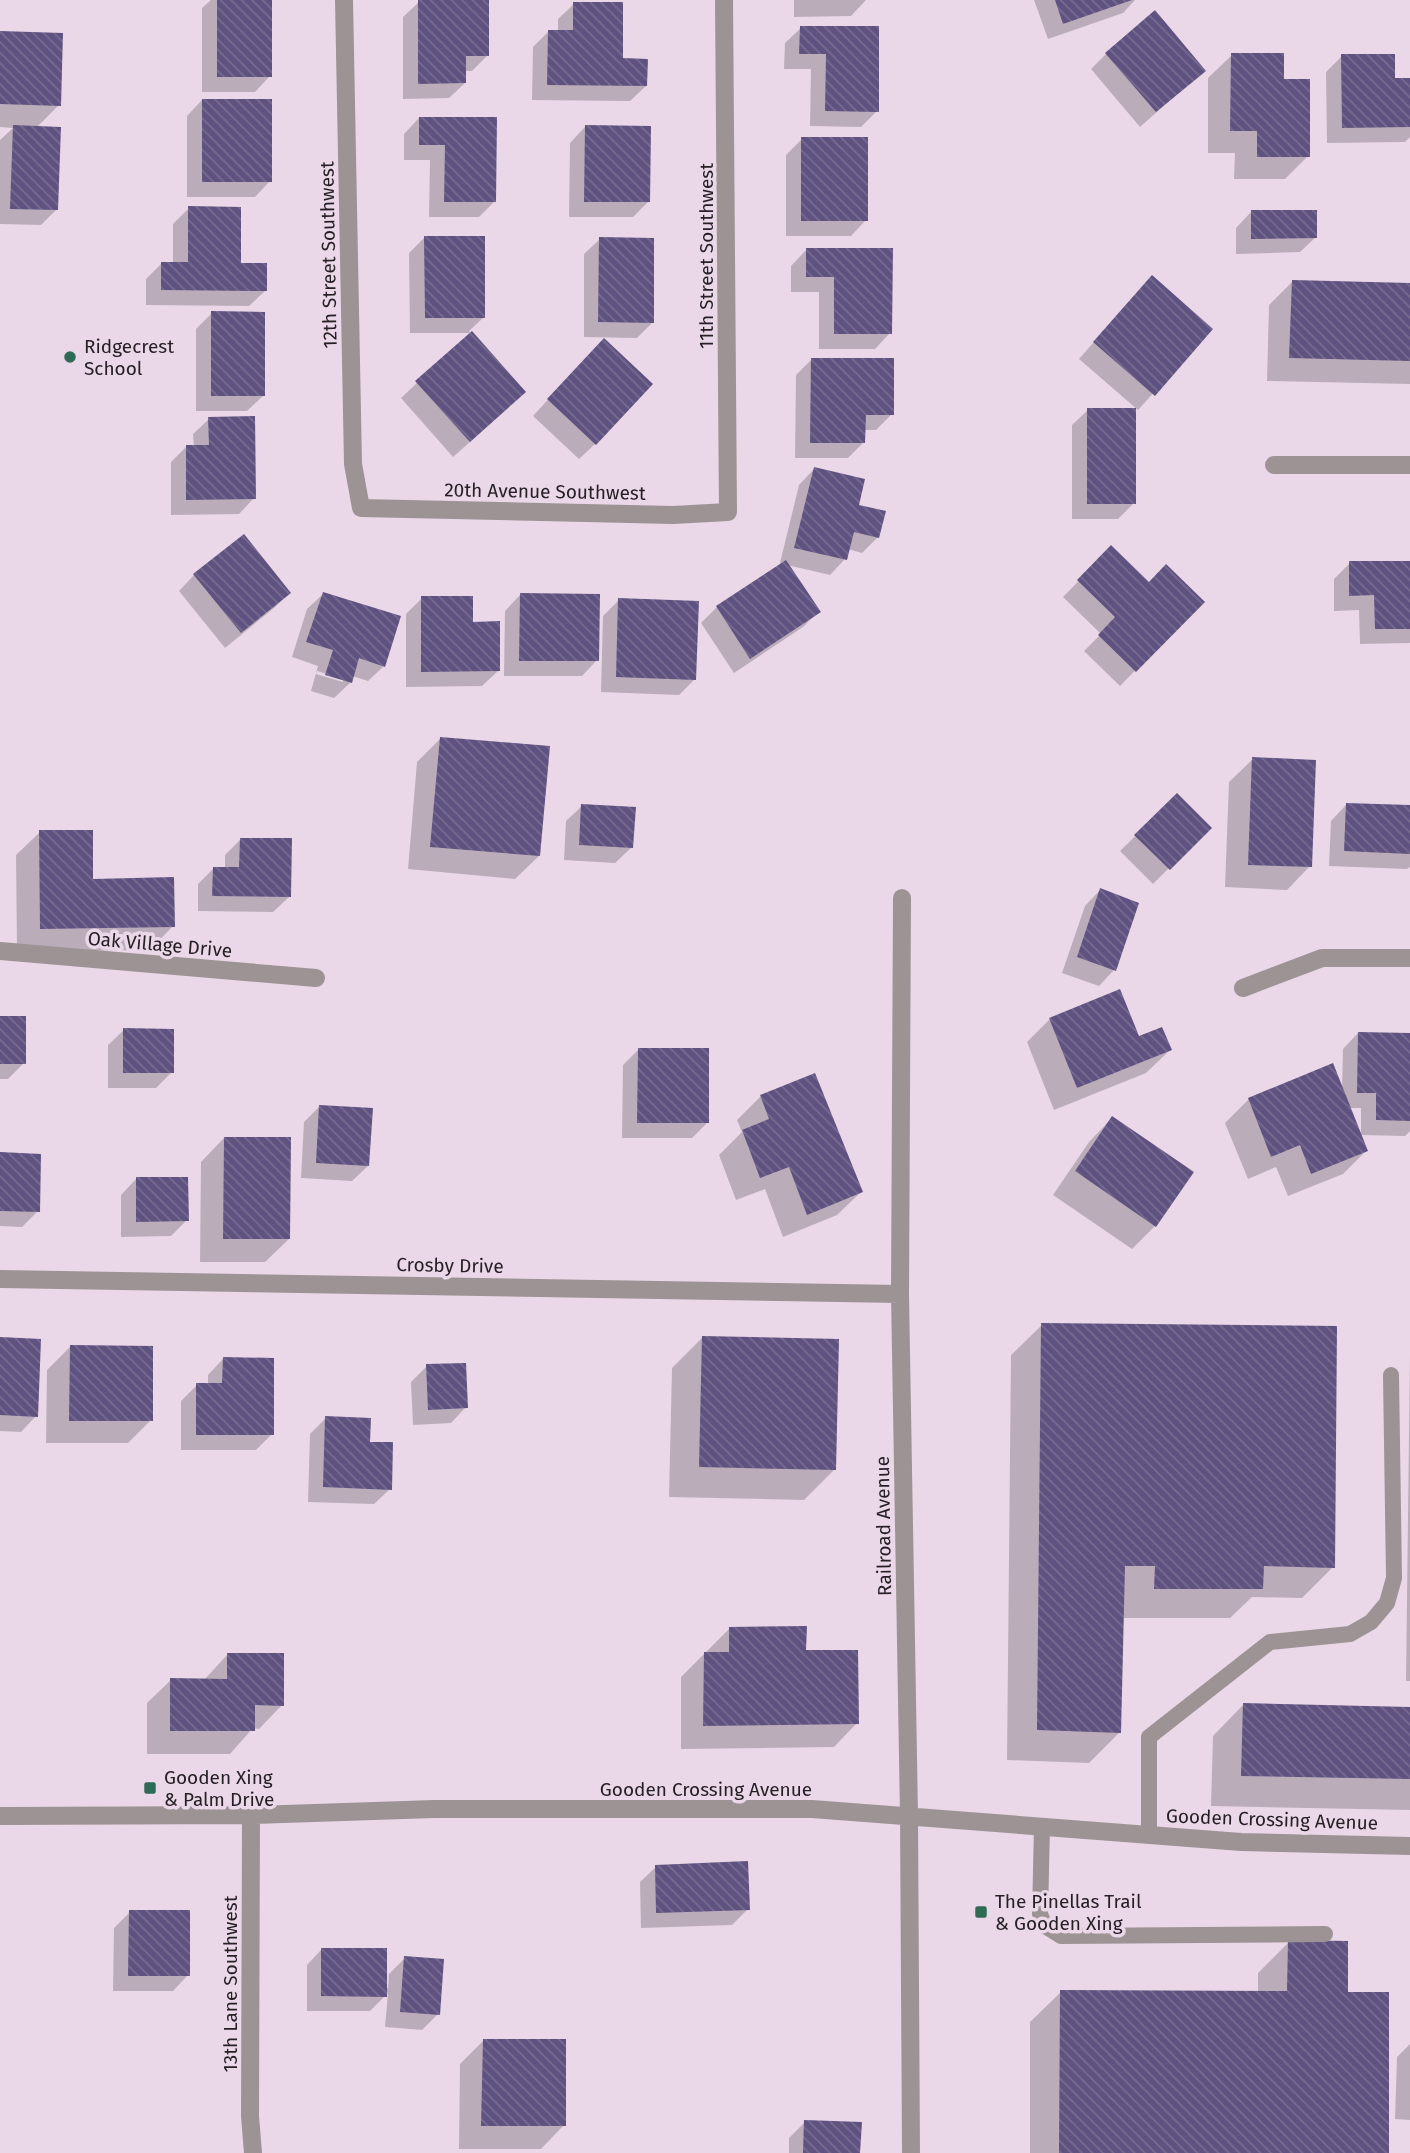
<svg xmlns="http://www.w3.org/2000/svg" width="1410" height="2153" font-family="'Fira Sans',sans-serif">
<style>
.shadow{fill:#0003;fill-rule:evenodd}
.building{fill:url(#building-back-hatch)}
.lines{fill:none;stroke-linecap:round;stroke-linejoin:round}
.lane{stroke:#9d9395;stroke-width:16}
.street{stroke:#9d9395;stroke-width:18}
.poi-dot{fill:#2e6a55;stroke:#ead8e8;stroke-width:2.5}
.labels{text-anchor:middle;stroke-width:7;stroke-linejoin:round;paint-order:stroke}
.street-label{font-size:19px;fill:#262025;stroke:#ead8e8}
.poi-label{font-size:19px;fill:#262025;stroke:#ead8e8;text-anchor:start}
</style>
<defs>
<pattern id="building-back-hatch" width="6" height="6" patternUnits="userSpaceOnUse" patternTransform="scale(1.75)"><rect width="6" height="6" fill="#5f5281"/><path d="M-1 5l2 2M0 0l6 6M5-1l2 2" fill="none" stroke="#776c90"/></pattern>
</defs>
<rect width="100%" height="100%" fill="#ead8e8"/>
<path class="shadow" d="M 211,0 L 270,0 L 270,76 L 255,92 L 202,92 L 202,8 Z
M 794,0 L 866,0 L 851,16 L 794,17 Z
M 1034,0 L 1135,0 L 1123,13 L 1048,39 Z
M 419,2 L 488,55 L 472,71 L 465,71 L 465,83 L 449,98 L 403,99 L 403,17 Z
M 574,4 L 646,86 L 630,101 L 532,100 L 533,47 L 549,31 L 558,31 L 558,19 Z
M 801,28 L 877,28 L 877,111 L 861,127 L 810,126 L 811,69 L 784,69 L 785,43 Z
M 0,33 L 59,105 L 36,128 L 57,209 L 41,225 L 0,224 L 0,140 L 13,128 L 0,127 Z
M 1106,54 L 1203,71 L 1140,127 L 1091,69 Z
M 1232,55 L 1282,81 L 1308,156 L 1285,179 L 1234,179 L 1235,153 L 1208,153 L 1208,78 Z
M 1342,56 L 1393,80 L 1410,79 L 1410,137 L 1405,142 L 1327,143 L 1326,72 Z
M 202,100 L 270,181 L 255,197 L 187,197 L 187,116 Z
M 419,118 L 495,119 L 495,201 L 479,217 L 429,217 L 430,160 L 404,160 L 404,134 Z
M 585,127 L 648,202 L 633,217 L 569,217 L 570,143 Z
M 802,139 L 866,220 L 851,236 L 786,236 L 786,155 Z
M 189,208 L 265,291 L 249,306 L 146,305 L 146,279 L 162,263 L 173,264 L 173,224 Z
M 1251,212 L 1316,237 L 1300,252 L 1236,254 L 1236,228 Z
M 425,237 L 483,318 L 469,331 L 471,333 L 410,333 L 409,253 Z
M 600,239 L 653,322 L 637,338 L 584,337 L 584,254 Z
M 806,250 L 891,250 L 890,333 L 875,349 L 819,349 L 819,292 L 791,292 L 791,266 Z
M 1292,282 L 1410,285 L 1410,384 L 1267,381 L 1269,305 Z
M 1137,293 L 1211,329 L 1138,410 L 1079,359 Z
M 212,313 L 263,396 L 247,411 L 196,411 L 196,329 Z
M 588,356 L 595,444 L 579,459 L 533,416 Z
M 811,360 L 892,414 L 876,430 L 864,430 L 864,442 L 848,458 L 795,458 L 796,375 Z
M 417,383 L 508,408 L 453,457 L 401,398 Z
M 1088,410 L 1134,503 L 1118,519 L 1072,519 L 1072,425 Z
M 209,419 L 254,498 L 239,514 L 171,515 L 171,462 L 186,447 L 194,447 L 193,434 Z
M 814,469 L 878,537 L 862,553 L 848,549 L 845,559 L 830,575 L 787,565 L 818,612 L 803,627 L 734,673 L 701,623 L 717,607 L 784,564 L 780,563 L 799,485 Z
M 1111,548 L 1149,584 L 1202,602 L 1120,686 L 1084,651 L 1101,634 L 1063,597 Z
M 1410,562 L 1410,643 L 1360,644 L 1359,610 L 1334,611 L 1334,579 L 1350,563 Z
M 194,575 L 289,593 L 274,608 L 225,648 L 179,591 Z
M 323,594 L 384,666 L 368,681 L 352,676 L 350,683 L 334,698 L 311,691 L 318,666 L 292,657 L 307,609 ZM 317,671 L 343,679 L 343,682 L 316,674 Z
M 520,595 L 597,660 L 582,676 L 504,676 L 505,611 Z
M 422,598 L 472,624 L 498,671 L 482,686 L 406,687 L 406,614 Z
M 619,600 L 694,680 L 679,695 L 601,692 L 603,616 Z
M 440,739 L 539,856 L 515,879 L 408,869 L 417,762 Z
M 1253,759 L 1310,866 L 1287,890 L 1225,887 L 1229,782 Z
M 1177,795 L 1209,828 L 1153,884 L 1120,851 Z
M 1346,805 L 1410,807 L 1410,867 L 1407,869 L 1329,866 L 1331,821 Z
M 582,806 L 631,848 L 615,863 L 564,860 L 566,821 Z
M 40,832 L 92,880 L 173,926 L 150,950 L 17,951 L 16,855 Z
M 241,839 L 289,897 L 273,912 L 198,911 L 198,884 L 214,868 L 225,869 L 225,855 Z
M 1100,890 L 1114,970 L 1099,986 L 1062,973 L 1085,906 Z
M 0,1017 L 24,1063 L 8,1079 L 0,1079 Z
M 1050,1019 L 1138,1039 L 1170,1050 L 1146,1073 L 1054,1110 L 1027,1042 Z
M 124,1030 L 172,1072 L 156,1088 L 108,1088 L 108,1045 Z
M 1358,1033 L 1410,1035 L 1410,1131 L 1405,1136 L 1361,1135 L 1361,1108 L 1349,1108 L 1366,1151 L 1343,1174 L 1288,1196 L 1276,1167 L 1248,1179 L 1225,1123 L 1249,1099 L 1332,1065 L 1342,1090 L 1343,1049 Z
M 638,1050 L 707,1123 L 692,1138 L 622,1138 L 623,1065 Z
M 814,1075 L 861,1192 L 837,1215 L 783,1237 L 765,1189 L 736,1200 L 719,1155 L 742,1132 L 737,1120 L 761,1096 Z
M 320,1106 L 368,1166 L 352,1181 L 301,1178 L 304,1122 Z
M 1112,1118 L 1155,1226 L 1132,1249 L 1053,1195 L 1089,1142 Z
M 224,1138 L 289,1239 L 265,1262 L 200,1262 L 201,1162 Z
M 0,1154 L 38,1211 L 22,1227 L 0,1226 Z
M 136,1179 L 187,1220 L 171,1236 L 121,1237 L 121,1195 Z
M 1042,1325 L 1333,1567 L 1302,1598 L 1252,1597 L 1230,1618 L 1122,1618 L 1120,1732 L 1089,1763 L 1007,1760 L 1011,1355 Z
M 702,1338 L 835,1469 L 804,1500 L 669,1497 L 672,1368 Z
M 0,1339 L 36,1416 L 21,1432 L 0,1431 Z
M 70,1347 L 151,1420 L 128,1443 L 46,1443 L 47,1370 Z
M 1410,1354 L 1410,1681 L 1406,1681 Z
M 223,1359 L 272,1434 L 256,1450 L 181,1450 L 181,1401 L 197,1385 L 208,1385 L 208,1375 Z
M 427,1366 L 466,1407 L 451,1423 L 413,1425 L 411,1382 Z
M 326,1418 L 369,1444 L 390,1489 L 374,1504 L 308,1502 L 310,1434 Z
M 730,1628 L 804,1652 L 857,1723 L 834,1747 L 681,1749 L 681,1677 Z
M 228,1654 L 282,1705 L 259,1729 L 253,1728 L 230,1754 L 147,1754 L 147,1703 L 171,1680 L 204,1680 Z
M 1243,1705 L 1410,1709 L 1410,1810 L 1211,1806 L 1213,1736 Z
M 656,1867 L 748,1909 L 732,1925 L 641,1928 L 640,1882 Z
M 130,1912 L 188,1975 L 173,1991 L 113,1991 L 114,1928 Z
M 1289,1942 L 1387,2153 L 1030,2153 L 1030,2022 L 1061,1992 L 1258,1992 L 1258,1973 Z
M 322,1949 L 385,1988 L 388,1988 L 389,1974 L 405,1958 L 438,2014 L 422,2030 L 385,2027 L 388,1993 L 370,2011 L 307,2011 L 307,1965 Z
M 483,2041 L 564,2125 L 541,2149 L 459,2149 L 460,2064 Z
M 1410,2044 L 1410,2120 L 1395,2119 L 1397,2057 Z
M 805,2122 L 859,2153 L 789,2153 L 789,2138 Z"/>
<path class="building" d="M 217,0 L 272,0 L 272,77 L 217,77 Z
M 418,0 L 489,0 L 489,56 L 466,56 L 466,83 L 418,84 Z
M 1055,0 L 1132,0 L 1063,24 Z
M 573,2 L 623,2 L 623,58 L 648,59 L 647,86 L 547,85 L 548,30 L 573,30 Z
M 1155,10 L 1206,71 L 1156,112 L 1105,53 Z
M 800,26 L 879,26 L 879,112 L 825,111 L 826,54 L 799,54 Z
M 0,31 L 63,33 L 61,106 L 0,104 Z
M 1231,53 L 1284,53 L 1284,79 L 1310,79 L 1310,157 L 1257,157 L 1257,131 L 1230,131 Z
M 1341,54 L 1395,54 L 1395,78 L 1410,78 L 1410,127 L 1342,128 Z
M 202,99 L 272,99 L 272,182 L 202,182 Z
M 419,117 L 497,117 L 496,202 L 444,202 L 445,145 L 419,145 Z
M 13,125 L 61,127 L 58,210 L 10,209 Z
M 585,125 L 651,126 L 650,202 L 584,202 Z
M 801,137 L 868,137 L 868,221 L 801,221 Z
M 188,206 L 241,207 L 241,263 L 267,263 L 267,291 L 161,290 L 161,262 L 188,262 Z
M 1251,210 L 1317,210 L 1317,238 L 1251,239 Z
M 424,236 L 485,236 L 485,318 L 425,318 Z
M 599,237 L 654,238 L 654,323 L 598,322 Z
M 806,248 L 893,248 L 892,334 L 834,334 L 834,277 L 806,277 Z
M 1152,275 L 1213,329 L 1155,396 L 1093,342 Z
M 1292,280 L 1410,283 L 1410,361 L 1289,358 Z
M 211,311 L 265,312 L 265,396 L 211,396 Z
M 472,331 L 526,392 L 470,442 L 415,381 Z
M 604,338 L 653,384 L 596,445 L 547,399 Z
M 811,358 L 894,358 L 894,415 L 866,415 L 865,443 L 810,443 Z
M 1087,408 L 1136,408 L 1136,504 L 1087,504 Z
M 255,416 L 256,499 L 186,500 L 186,445 L 209,445 L 208,417 Z
M 814,467 L 865,479 L 859,505 L 886,511 L 879,538 L 854,532 L 847,560 L 794,548 Z
M 244,534 L 291,593 L 241,633 L 193,574 Z
M 1111,545 L 1149,582 L 1166,564 L 1205,602 L 1136,672 L 1098,635 L 1115,617 L 1077,580 Z
M 786,560 L 821,612 L 750,659 L 716,606 Z
M 1349,561 L 1410,561 L 1410,629 L 1375,629 L 1374,595 L 1349,596 Z
M 323,592 L 401,616 L 385,667 L 359,658 L 352,683 L 325,675 L 333,650 L 306,642 Z
M 520,593 L 600,594 L 599,661 L 519,661 Z
M 421,596 L 473,596 L 473,622 L 500,621 L 500,671 L 421,672 Z
M 618,598 L 699,601 L 696,680 L 616,677 Z
M 440,737 L 550,746 L 540,856 L 430,847 Z
M 1252,757 L 1316,760 L 1312,867 L 1248,865 Z
M 1177,793 L 1212,828 L 1170,870 L 1134,835 Z
M 1346,803 L 1410,805 L 1410,854 L 1344,851 Z
M 581,804 L 636,807 L 633,848 L 579,845 Z
M 39,830 L 93,830 L 93,879 L 174,877 L 175,927 L 40,929 Z
M 240,838 L 292,838 L 291,897 L 212,896 L 213,867 L 239,867 Z
M 1100,888 L 1139,903 L 1116,971 L 1077,957 Z
M 1120,989 L 1139,1036 L 1162,1027 L 1172,1050 L 1077,1088 L 1049,1018 Z
M 0,1016 L 26,1016 L 26,1064 L 0,1064 Z
M 123,1028 L 174,1029 L 174,1073 L 123,1073 Z
M 1358,1032 L 1410,1033 L 1410,1121 L 1376,1120 L 1376,1093 L 1357,1093 Z
M 638,1048 L 709,1048 L 709,1123 L 637,1123 Z
M 1333,1063 L 1368,1151 L 1311,1174 L 1300,1145 L 1271,1157 L 1248,1098 Z
M 815,1073 L 863,1192 L 807,1215 L 789,1167 L 760,1178 L 742,1130 L 769,1119 L 760,1095 Z
M 319,1105 L 373,1108 L 369,1166 L 316,1163 Z
M 1112,1116 L 1194,1172 L 1156,1227 L 1075,1171 Z
M 224,1137 L 291,1137 L 290,1239 L 223,1239 Z
M 0,1152 L 41,1154 L 40,1212 L 0,1211 Z
M 136,1177 L 188,1177 L 189,1221 L 136,1222 Z
M 1041,1323 L 1337,1326 L 1335,1568 L 1264,1566 L 1263,1589 L 1154,1589 L 1155,1566 L 1125,1566 L 1121,1733 L 1037,1730 Z
M 702,1336 L 839,1339 L 836,1470 L 699,1467 Z
M 0,1337 L 41,1339 L 38,1417 L 0,1415 Z
M 70,1345 L 153,1346 L 153,1421 L 69,1421 Z
M 223,1357 L 274,1358 L 274,1435 L 196,1435 L 196,1383 L 222,1383 Z
M 466,1363 L 468,1408 L 428,1410 L 426,1364 Z
M 325,1416 L 371,1418 L 370,1442 L 393,1442 L 392,1490 L 323,1487 Z
M 807,1626 L 806,1650 L 858,1650 L 859,1724 L 703,1726 L 704,1652 L 729,1652 L 729,1627 Z
M 227,1653 L 284,1653 L 284,1706 L 255,1705 L 255,1731 L 170,1731 L 170,1678 L 227,1679 Z
M 1243,1703 L 1410,1707 L 1410,1779 L 1241,1776 Z
M 748,1861 L 750,1910 L 656,1913 L 655,1865 Z
M 129,1910 L 190,1910 L 190,1976 L 128,1976 Z
M 1288,1940 L 1348,1941 L 1348,1992 L 1389,1992 L 1389,2153 L 1059,2153 L 1060,1990 L 1287,1991 Z
M 321,1948 L 387,1948 L 387,1997 L 321,1996 Z
M 404,1956 L 444,1959 L 440,2015 L 400,2012 Z
M 483,2039 L 566,2039 L 566,2126 L 481,2126 Z
M 804,2120 L 862,2122 L 860,2153 L 803,2153 Z"/>
<g class="lines">
<path class="lane" d="M 1042,1826 L 1040,1914 L 1045,1926 L 1061,1936 L 1325,1934
M 1149,1835 L 1149,1737 L 1270,1642 L 1350,1634 L 1371,1622 L 1387,1603 L 1394,1578 L 1391,1375"/>
<path class="street" d="M 344,0 L 353,464 L 361,508 L 673,515 L 728,512 L 724,0
M 1274,465 L 1410,465
M 902,898 L 900,1294 L 909,1815 L 911,2153
M 0,951 L 316,978
M 1243,988 L 1322,958 L 1410,958
M 0,1279 L 900,1294
M 251,1815 L 250,2116 L 253,2153
M 0,1816 L 251,1815 L 434,1809 L 812,1809 L 1241,1842 L 1410,1846"/>
</g>
<g class="poi-dot">
<circle cx="70" cy="357" r="7"/>
<rect x="143" y="1781" width="14" height="14" rx="3.5"/>
<rect x="974" y="1905" width="14" height="14" rx="3.5"/>
</g>
<g class="labels">
<g class="street-label">
<text transform="translate(328 255) rotate(-91)" y="7">12th Street Southwest</text>
<text transform="translate(706 256) rotate(-90)" y="7">11th Street Southwest</text>
<text transform="translate(545 491) rotate(1)" y="7">20th Avenue Southwest</text>
<text transform="translate(160 944) rotate(5)" y="7">Oak Village Drive</text>
<text transform="translate(450 1265) rotate(1)" y="7">Crosby Drive</text>
<text transform="translate(883 1526) rotate(-91)" y="7">Railroad Avenue</text>
<text x="706" y="1796">Gooden Crossing Avenue</text>
<text transform="translate(1272 1819) rotate(2)" y="7">Gooden Crossing Avenue</text>
<text transform="translate(230 1984) rotate(-90)" y="7">13th Lane Southwest</text>
</g>
<g class="poi-label">
<text x="84" y="353">Ridgecrest<tspan x="84" dy="22">School</tspan></text>
<text x="164" y="1784">Gooden Xing<tspan x="164" dy="22">&amp; Palm Drive</tspan></text>
<text x="995" y="1908">The Pinellas Trail<tspan x="995" dy="22">&amp; Gooden Xing</tspan></text>
</g>
</g>
</svg>
